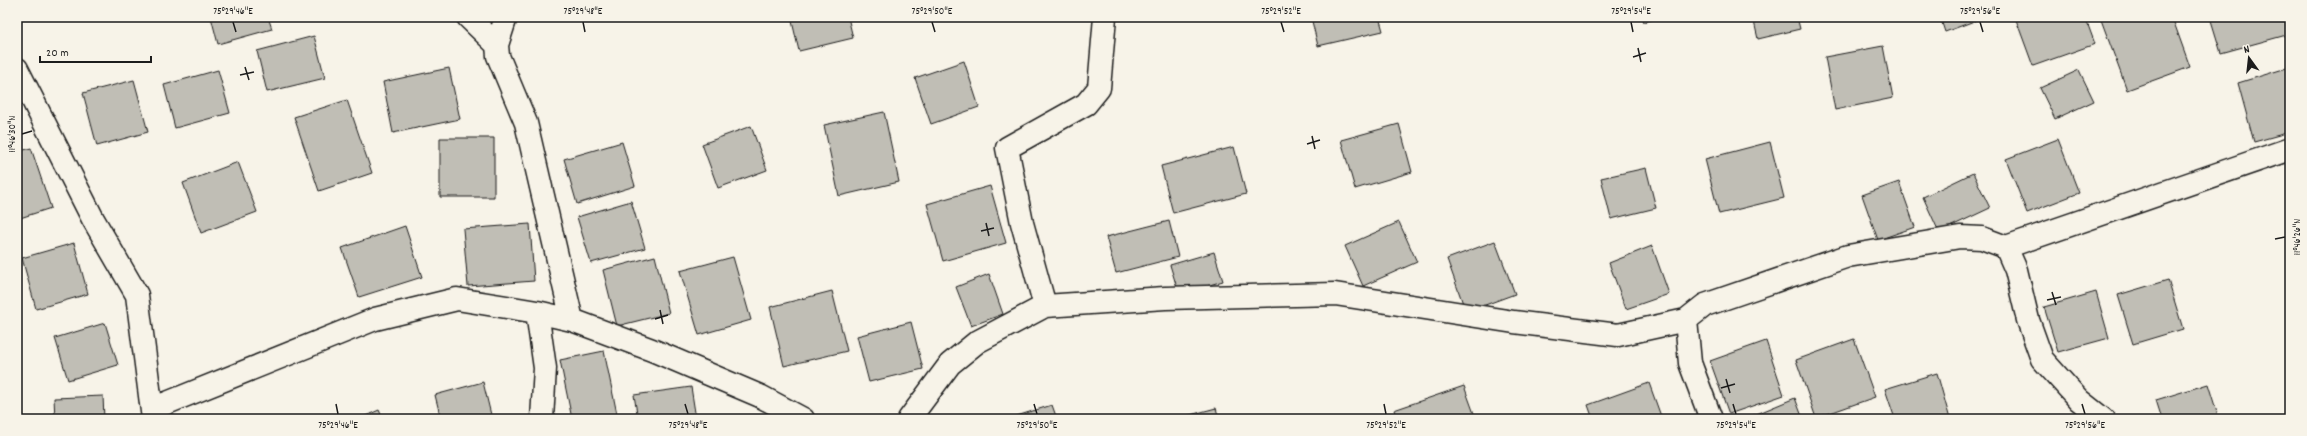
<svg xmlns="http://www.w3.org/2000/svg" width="2307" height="436" font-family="Dekko,sans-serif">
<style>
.building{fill:#c0beb5;stroke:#1c1c1c}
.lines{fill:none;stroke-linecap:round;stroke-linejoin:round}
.minor-casing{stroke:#1c1c1c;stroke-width:25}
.minor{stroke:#f7f3e8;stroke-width:22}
.ticks{fill:none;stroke:#1c1c1c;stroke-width:1.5}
.neatline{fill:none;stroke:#1c1c1c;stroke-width:1.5}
.ticks-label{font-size:10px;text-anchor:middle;fill:#1c1c1c}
</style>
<rect width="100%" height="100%" fill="#f7f3e8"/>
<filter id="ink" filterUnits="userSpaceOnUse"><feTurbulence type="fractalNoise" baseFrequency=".025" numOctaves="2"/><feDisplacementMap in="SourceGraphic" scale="8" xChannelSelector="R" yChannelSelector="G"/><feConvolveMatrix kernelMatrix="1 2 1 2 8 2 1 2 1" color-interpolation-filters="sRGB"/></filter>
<g filter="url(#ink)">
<path class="building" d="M 211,17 L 268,17 L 272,29 L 218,44 Z
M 791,17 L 848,17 L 853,38 L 799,51 Z
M 1311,17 L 1379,17 L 1383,31 L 1318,46 Z
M 1642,17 L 1661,17 L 1644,22 Z
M 1753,17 L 1797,17 L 1800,29 L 1758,39 Z
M 1940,17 L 1985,17 L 1945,32 Z
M 2015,17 L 2085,17 L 2095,44 L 2033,66 Z
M 2100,17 L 2172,17 L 2190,67 L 2127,90 Z
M 2210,17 L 2290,17 L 2290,34 L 2221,53 Z
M 314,36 L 325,78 L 267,92 L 257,51 Z
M 1883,46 L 1893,98 L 1835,110 L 1825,57 Z
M 964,61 L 979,107 L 931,124 L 915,78 Z
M 2290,67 L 2290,132 L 2254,142 L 2238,83 Z
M 449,68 L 460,119 L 393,133 L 383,82 Z
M 218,70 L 230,113 L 175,128 L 164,85 Z
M 2079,70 L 2094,101 L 2055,119 L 2040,88 Z
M 134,80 L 148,132 L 97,146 L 83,93 Z
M 347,100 L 372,173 L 319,191 L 294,117 Z
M 884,112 L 899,182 L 839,196 L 824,125 Z
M 1399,124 L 1412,172 L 1355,189 L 1341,140 Z
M 751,126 L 767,170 L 718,188 L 702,144 Z
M 440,138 L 494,138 L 494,197 L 440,197 Z
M 2058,139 L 2079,193 L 2027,213 L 2006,159 Z
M 622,142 L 635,186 L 577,204 L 564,159 Z
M 1770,142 L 1784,198 L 1719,214 L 1705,159 Z
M 1234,147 L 1246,194 L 1173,213 L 1161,166 Z
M 31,148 L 51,208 L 17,219 L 17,152 Z
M 238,162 L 257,212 L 201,233 L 183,183 Z
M 1646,168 L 1656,208 L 1611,219 L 1601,178 Z
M 1973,173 L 1990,208 L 1939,232 L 1923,197 Z
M 1899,182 L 1915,227 L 1878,240 L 1862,195 Z
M 990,186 L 1006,243 L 943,261 L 927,204 Z
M 631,201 L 645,248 L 591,263 L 577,217 Z
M 1169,221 L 1178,257 L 1116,273 L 1106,237 Z
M 1399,222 L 1417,262 L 1363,286 L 1345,246 Z
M 530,224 L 534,281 L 468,286 L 463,229 Z
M 405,226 L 422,277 L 359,297 L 342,248 Z
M 1495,241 L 1515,294 L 1466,312 L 1447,259 Z
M 74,243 L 88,294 L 36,309 L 22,258 Z
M 1652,246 L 1669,294 L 1626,309 L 1609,263 Z
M 1214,252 L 1223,281 L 1179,294 L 1170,265 Z
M 655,256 L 669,313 L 617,326 L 603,270 Z
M 733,257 L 751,320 L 699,335 L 680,271 Z
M 989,274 L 1003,314 L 971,326 L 956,287 Z
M 2168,280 L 2183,329 L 2133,344 L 2118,295 Z
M 832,291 L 847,351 L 784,366 L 770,307 Z
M 2096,292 L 2109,338 L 2058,352 L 2044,307 Z
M 911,322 L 923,369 L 869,382 L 857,336 Z
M 105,323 L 118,365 L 68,380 L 55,338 Z
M 1854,339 L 1875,397 L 1816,418 L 1796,360 Z
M 1766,341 L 1784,395 L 1729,414 L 1710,361 Z
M 604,351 L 618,419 L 572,419 L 560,360 Z
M 1937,373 L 1950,419 L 1895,419 L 1885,389 Z
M 483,382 L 492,419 L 441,419 L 435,395 Z
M 1649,383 L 1662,419 L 1593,419 L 1588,405 Z
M 2208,384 L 2219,419 L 2162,419 L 2156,400 Z
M 1464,386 L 1476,419 L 1397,419 L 1394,410 Z
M 691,387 L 696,419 L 638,419 L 634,395 Z
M 103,396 L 104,419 L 55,419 L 54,398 Z
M 1795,398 L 1803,419 L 1748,419 L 1747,418 Z
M 1052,405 L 1057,419 L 1007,419 Z
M 1216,408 L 1219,419 L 1175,419 Z
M 379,410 L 383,419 L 359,419 Z"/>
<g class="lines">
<g class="minor-casing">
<path id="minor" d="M 468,17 L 497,45 L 498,56 L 526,123 L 572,320
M 497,45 L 506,17
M 17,69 L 93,219 L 137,295 L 153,419
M 2006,247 L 2290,149
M 1045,306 L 1022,223 L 1007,148 L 1086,104 L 1099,88 L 1105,17
M 537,312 L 545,368 L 542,419
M 152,409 L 375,319 L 457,299 L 537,312 L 572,320 L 652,350 L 760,396 L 803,419
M 909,419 L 950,364 L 977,342 L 1045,306 L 1165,298 L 1335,294 L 1514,322 L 1618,335 L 1686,320
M 1711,419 L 1690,363 L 1686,320 L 1705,305 L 1848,256 L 1960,237 L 1982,238 L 2006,247 L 2016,270 L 2028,320 L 2042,359 L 2079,400 L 2103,419"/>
</g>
<use href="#minor" class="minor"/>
</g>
</g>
<path class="ticks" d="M 233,22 L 236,32M 583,22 L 585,32M 932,22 L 935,32M 1281,22 L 1284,32M 1631,22 L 1633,32M 1980,22 L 1983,32M 1638,48 L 1641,62M 1633,57 L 1646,53M 245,67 L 249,80M 240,75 L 254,72M 22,134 L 32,131M 1312,136 L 1315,149M 1307,144 L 1320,140M 986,223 L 989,236M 981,231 L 994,228M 2275,239 L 2285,237M 2052,292 L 2056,305M 2047,300 L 2061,297M 660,310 L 663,324M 655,319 L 668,315M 1726,379 L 1730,393M 1721,388 L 1735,384M 336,404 L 338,414M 685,404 L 688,414M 1034,404 L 1037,414M 1384,404 L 1386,414M 1733,404 L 1736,414M 2082,404 L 2085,414"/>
<rect width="2307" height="436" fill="none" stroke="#f7f3e8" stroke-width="44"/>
<g transform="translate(2249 58) rotate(345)" stroke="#f7f3e8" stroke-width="3" paint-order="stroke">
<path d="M0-3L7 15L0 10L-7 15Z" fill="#1c1c1c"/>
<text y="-6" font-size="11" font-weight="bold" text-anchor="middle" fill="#1c1c1c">N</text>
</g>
<path d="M40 56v6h111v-6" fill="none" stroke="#1c1c1c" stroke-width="2"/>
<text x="46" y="56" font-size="12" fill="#1c1c1c" stroke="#f7f3e8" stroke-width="3" paint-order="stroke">20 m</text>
<rect x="22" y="22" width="2263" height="392" class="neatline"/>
<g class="ticks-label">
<text x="233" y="14">75°29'46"E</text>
<text x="583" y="14">75°29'48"E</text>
<text x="932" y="14">75°29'50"E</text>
<text x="1281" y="14">75°29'52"E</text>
<text x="1631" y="14">75°29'54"E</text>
<text x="1980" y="14">75°29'56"E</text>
<text transform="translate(11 134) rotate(-90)" y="4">11°46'30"N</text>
<text transform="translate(2296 237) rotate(-90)" y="4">11°46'26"N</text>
<text x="338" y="428">75°29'46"E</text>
<text x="688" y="428">75°29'48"E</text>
<text x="1037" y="428">75°29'50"E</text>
<text x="1386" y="428">75°29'52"E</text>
<text x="1736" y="428">75°29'54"E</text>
<text x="2085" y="428">75°29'56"E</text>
</g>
</svg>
